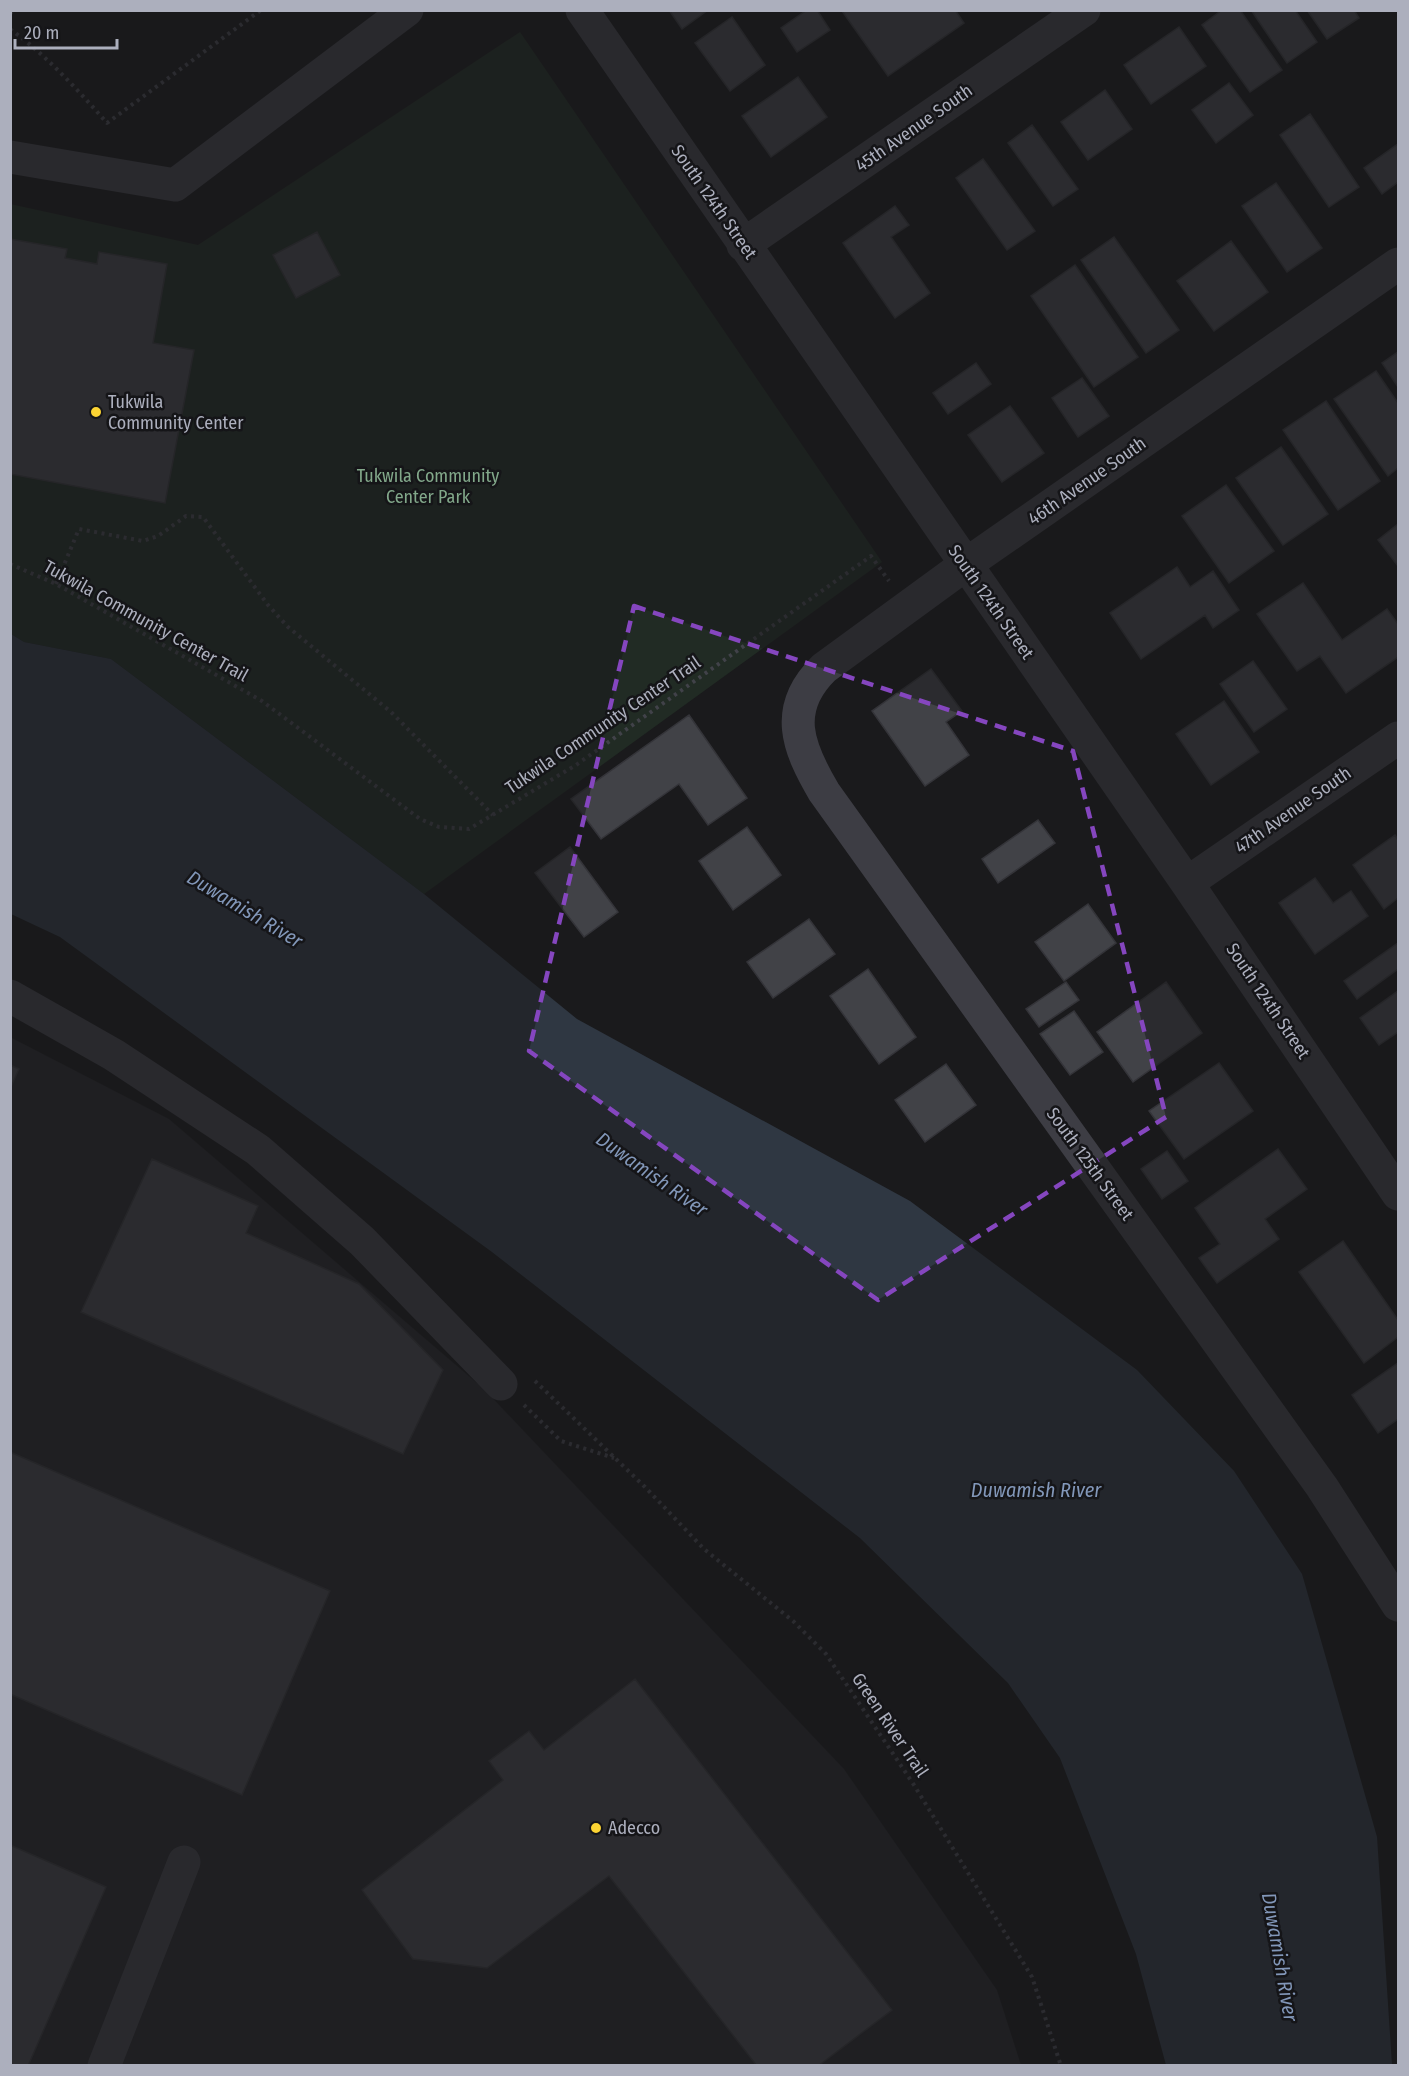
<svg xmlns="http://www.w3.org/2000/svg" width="1409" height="2076" font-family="'Fira Sans Condensed',sans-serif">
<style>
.built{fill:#26262a}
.green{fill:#212b24}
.water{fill:#2f3742}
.building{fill:#414247;stroke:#343439;stroke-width:1.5}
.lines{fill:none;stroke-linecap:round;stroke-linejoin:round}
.path{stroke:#414249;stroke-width:4;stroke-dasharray:3 4.5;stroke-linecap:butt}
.minor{stroke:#3d3d44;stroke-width:33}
.marked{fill:none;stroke:#8546bf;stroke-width:4.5;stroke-dasharray:12 8;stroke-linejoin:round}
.poi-dot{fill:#fcd433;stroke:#151518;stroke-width:2}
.labels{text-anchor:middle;stroke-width:5;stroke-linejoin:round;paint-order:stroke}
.street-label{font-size:18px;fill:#acafbd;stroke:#151518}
.poi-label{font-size:18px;fill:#acafbd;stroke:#151518;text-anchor:start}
.park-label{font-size:18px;fill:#82a88a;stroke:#151518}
.water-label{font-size:20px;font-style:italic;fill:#8297b9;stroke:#151518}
</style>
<rect width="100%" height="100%" fill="#1a1a1c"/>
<path class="built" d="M 10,1037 L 169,1119 L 484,1389 L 844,1769 L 997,1990 L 1021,2065 L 11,2065 Z"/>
<path class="green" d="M 520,32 L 882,562 L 424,894 L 111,659 L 24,642 L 11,634 L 10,204 L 198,245 Z"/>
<path class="water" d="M 11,634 L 24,642 L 111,659 L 424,894 L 577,1019 L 910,1201 L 1137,1370 L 1234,1471 L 1302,1574 L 1377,1837 L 1392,2065 L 1166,2065 L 1136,1954 L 1060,1758 L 1008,1683 L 860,1538 L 492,1252 L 60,937 L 11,914 Z"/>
<path class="building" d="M 669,10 L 708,10 L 682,29 Z
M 807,10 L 817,10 L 830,30 L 797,52 L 781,28 Z
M 955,10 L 964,23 L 888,76 L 842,11 Z
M 1222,10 L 1240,10 L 1282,70 L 1250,92 L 1202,25 Z
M 1251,10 L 1295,10 L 1317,42 L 1287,63 Z
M 1307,10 L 1354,10 L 1359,18 L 1327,39 Z
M 732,17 L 765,65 L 730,91 L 695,43 Z
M 1179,27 L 1206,66 L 1151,104 L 1124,65 Z
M 798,77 L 827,117 L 771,157 L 742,116 Z
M 1229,83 L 1253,115 L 1216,143 L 1192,110 Z
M 1105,90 L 1132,129 L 1088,160 L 1061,122 Z
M 1310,114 L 1359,187 L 1329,207 L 1280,135 Z
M 1032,125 L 1078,189 L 1053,206 L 1008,143 Z
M 1398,144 L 1398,182 L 1382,194 L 1364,168 Z
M 983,159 L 1035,231 L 1007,250 L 956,178 Z
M 1276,183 L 1322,248 L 1287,272 L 1242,206 Z
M 895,206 L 909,225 L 891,237 L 930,293 L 895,318 L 843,243 Z
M 317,232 L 340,275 L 296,298 L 273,255 Z
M 1114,237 L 1179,330 L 1146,353 L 1081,260 Z
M 10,239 L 67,249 L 65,258 L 97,264 L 99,252 L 167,264 L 153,343 L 194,350 L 165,503 L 10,474 Z
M 1231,241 L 1268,292 L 1214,331 L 1177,281 Z
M 1075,265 L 1138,357 L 1094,387 L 1031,296 Z
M 1398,352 L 1398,387 L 1382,363 Z
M 976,363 L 991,384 L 948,414 L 933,393 Z
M 1376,371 L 1398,403 L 1398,468 L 1388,476 L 1334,399 Z
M 1082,378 L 1109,416 L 1078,437 L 1052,398 Z
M 1326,401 L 1380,481 L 1338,510 L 1283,430 Z
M 1010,406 L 1044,453 L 1002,482 L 968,435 Z
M 1281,447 L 1328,514 L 1283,545 L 1236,478 Z
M 1226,485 L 1274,551 L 1229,583 L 1182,516 Z
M 1398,524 L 1398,566 L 1378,540 Z
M 1177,567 L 1190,587 L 1213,571 L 1239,610 L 1213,628 L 1205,615 L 1141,659 L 1110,613 Z
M 1303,583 L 1342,640 L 1387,609 L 1398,624 L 1398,657 L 1346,693 L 1320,656 L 1297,671 L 1257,614 Z
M 1253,661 L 1287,709 L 1254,732 L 1220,684 Z
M 931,669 L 962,711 L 946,722 L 969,755 L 925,786 L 872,711 Z
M 1224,701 L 1259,752 L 1211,785 L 1176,734 Z
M 689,715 L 747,798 L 708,825 L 679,784 L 601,839 L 571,799 Z
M 1038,820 L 1055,843 L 998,883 L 982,859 Z
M 747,827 L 781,875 L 733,910 L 699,861 Z
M 1395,835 L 1398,840 L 1398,898 L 1384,909 L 1353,865 Z
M 570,847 L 618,912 L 584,937 L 535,873 Z
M 1315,878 L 1333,903 L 1351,891 L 1368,916 L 1315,954 L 1279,903 Z
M 1088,904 L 1116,943 L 1064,981 L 1035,942 Z
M 809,919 L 835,954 L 773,998 L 747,962 Z
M 1398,943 L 1398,969 L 1357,999 L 1344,981 Z
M 868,969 L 916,1037 L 879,1064 L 830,996 Z
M 1066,982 L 1079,1000 L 1039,1027 L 1026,1009 Z
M 1166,982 L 1202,1033 L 1133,1082 L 1097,1032 Z
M 1398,991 L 1398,1032 L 1379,1045 L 1360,1018 Z
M 1074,1011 L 1103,1052 L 1070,1075 L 1040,1034 Z
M 1219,1063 L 1253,1111 L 1184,1159 L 1149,1111 Z
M 946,1064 L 976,1105 L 925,1142 L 895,1100 Z
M 10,1065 L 19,1069 L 10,1089 Z
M 1278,1149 L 1307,1189 L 1265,1219 L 1279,1239 L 1217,1283 L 1199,1258 L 1220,1244 L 1195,1208 Z
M 1167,1151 L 1188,1181 L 1162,1199 L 1141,1169 Z
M 152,1159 L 258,1206 L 246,1233 L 359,1284 L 443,1370 L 403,1454 L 81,1312 Z
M 1343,1241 L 1398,1320 L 1398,1337 L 1364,1363 L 1299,1272 Z
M 1398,1363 L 1398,1419 L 1378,1433 L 1352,1395 Z
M 10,1452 L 330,1591 L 242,1795 L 10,1694 Z
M 635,1679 L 892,2010 L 818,2066 L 757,2066 L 609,1876 L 487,1968 L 413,1959 L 362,1890 L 503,1780 L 489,1761 L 529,1731 L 544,1750 Z
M 10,1845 L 106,1887 L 28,2066 L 10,2066 Z"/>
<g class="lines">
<path class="path" d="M 10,14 L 13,10
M 10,29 C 47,56 77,89 107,123 L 261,10
M 10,564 L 56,584 L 262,701 L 420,819 L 439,827 L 469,829 L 576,765 L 871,556 L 889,581
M 56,584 L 79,529 L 143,541 L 158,536 L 186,516 L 203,517 L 268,605 L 288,627 L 391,712 L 493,815
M 535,1381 L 645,1487 L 704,1549 L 793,1621 L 826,1654 L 914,1785 L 1032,1977 L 1061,2066
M 524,1405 L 561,1441 L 614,1458"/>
<path class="minor" d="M 582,10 L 1187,883 L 1398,1194
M 10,157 L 175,185 L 407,10
M 743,245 L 1084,10
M 1398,264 L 965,565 L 824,668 C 782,709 798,748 824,792 L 1322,1487 L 1398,1605
M 1187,883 L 1398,738
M 10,996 L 114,1055 L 258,1150 L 362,1241 L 501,1384
M 104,2066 L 184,1862"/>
</g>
<path d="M0 0H1409V2076H0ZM 634,606 L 1073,751 L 1166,1117 L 878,1300 L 529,1051 Z" fill="#1a1a1c" fill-opacity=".55" fill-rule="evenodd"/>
<path class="marked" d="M 634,606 L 1073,751 L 1166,1117 L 878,1300 L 529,1051 Z"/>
<g class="poi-dot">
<circle cx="96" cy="412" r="6"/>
<circle cx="596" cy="1828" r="6"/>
</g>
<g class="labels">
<g class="street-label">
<text transform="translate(914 128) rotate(-35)" y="6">45th Avenue South</text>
<text transform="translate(714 202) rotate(55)" y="6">South 124th Street</text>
<text transform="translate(1087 481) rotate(-35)" y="6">46th Avenue South</text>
<text transform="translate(991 602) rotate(55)" y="6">South 124th Street</text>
<text transform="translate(146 621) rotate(29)" y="6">Tukwila Community Center Trail</text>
<text transform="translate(603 725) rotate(-34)" y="6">Tukwila Community Center Trail</text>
<text transform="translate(1293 810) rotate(-35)" y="6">47th Avenue South</text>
<text transform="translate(1268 1001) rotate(56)" y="6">South 124th Street</text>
<text transform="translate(1090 1164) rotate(54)" y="6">South 125th Street</text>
<text transform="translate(890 1725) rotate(56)" y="6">Green River Trail</text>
</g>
<g class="poi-label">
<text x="108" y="408">Tukwila<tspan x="108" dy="21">Community Center</tspan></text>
<text x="608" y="1834">Adecco</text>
</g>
<g class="park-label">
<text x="428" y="482">Tukwila Community<tspan x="428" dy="21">Center Park</tspan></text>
</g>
<g class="water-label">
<text transform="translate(245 909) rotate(31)" y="7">Duwamish River</text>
<text transform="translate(652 1174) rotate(35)" y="7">Duwamish River</text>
<text x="1036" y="1497">Duwamish River</text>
<text transform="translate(1280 1957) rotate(80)" y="7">Duwamish River</text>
</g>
</g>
<rect width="1409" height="2076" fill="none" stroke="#acafbd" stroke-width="24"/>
<path d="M15 39v9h102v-9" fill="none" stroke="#acafbd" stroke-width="3"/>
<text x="24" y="39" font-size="18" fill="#acafbd" stroke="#151518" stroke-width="4.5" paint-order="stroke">20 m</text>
</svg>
